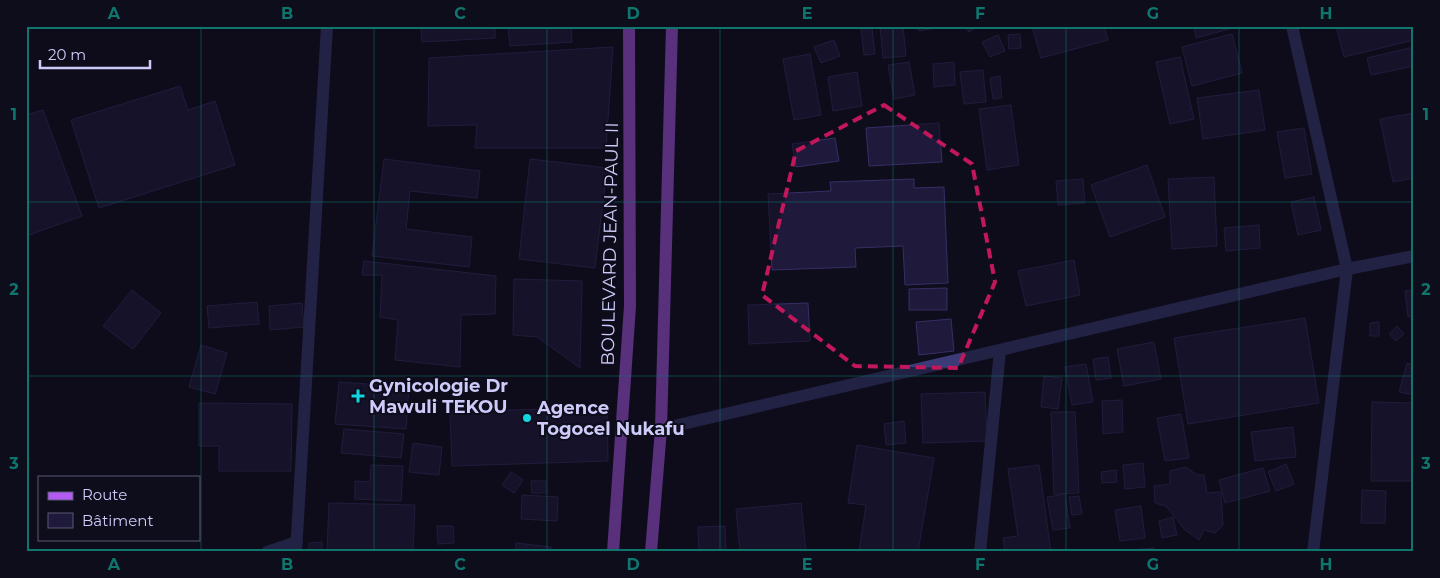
<svg xmlns="http://www.w3.org/2000/svg" width="1440" height="578" font-family="Montserrat,sans-serif">
<style>
.building{fill:#1f1a3b;stroke:#362e65}
.lines{fill:none;stroke-linecap:round;stroke-linejoin:round}
.minor{stroke:#3b3c77;stroke-width:12}
.major{stroke:#b25bf2;stroke-width:12}
.marked{fill:none;stroke:#c2185b;stroke-width:4;stroke-dasharray:10 6;stroke-linejoin:round}
.grid{fill:none;stroke:#0f766e;stroke-width:1;stroke-opacity:0.55}
.poi-dot{fill:#12d5e0;stroke:#0e0d1b;stroke-width:2}
.labels{text-anchor:middle;stroke-width:4;stroke-linejoin:round;paint-order:stroke}
.street-label{font-size:18px;fill:#cecbfb;stroke:#0e0d1b}
.poi-label{font-size:18px;font-weight:bold;fill:#cecbfb;stroke:#0e0d1b;text-anchor:start}
.neatline{fill:none;stroke:#0f766e;stroke-width:2}
.grid-label{font-size:16px;text-anchor:middle;font-weight:bold;fill:#0f766e}
</style>
<rect width="100%" height="100%" fill="#0e0d1b"/>
<path class="building" d="M 421,26 L 495,26 L 495,38 L 422,42 Z
M 508,26 L 571,26 L 572,42 L 510,46 Z
M 880,26 L 903,26 L 906,56 L 883,58 Z
M 918,26 L 946,26 L 919,31 Z
M 965,26 L 978,26 L 969,32 Z
M 1032,26 L 1104,26 L 1108,40 L 1041,58 Z
M 1194,26 L 1240,26 L 1196,38 Z
M 1336,26 L 1414,26 L 1414,40 L 1344,57 Z
M 872,28 L 875,54 L 864,55 L 861,29 Z
M 1020,34 L 1021,48 L 1009,49 L 1008,35 Z
M 1232,34 L 1242,73 L 1192,86 L 1182,47 Z
M 998,35 L 1005,51 L 990,57 L 982,42 Z
M 834,40 L 840,56 L 821,63 L 814,47 Z
M 613,47 L 606,148 L 475,148 L 477,125 L 428,126 L 429,58 Z
M 1414,47 L 1414,66 L 1371,75 L 1367,58 Z
M 810,54 L 821,115 L 794,120 L 783,59 Z
M 1180,57 L 1194,119 L 1170,124 L 1156,62 Z
M 909,62 L 915,95 L 894,99 L 888,65 Z
M 954,62 L 955,85 L 934,87 L 933,64 Z
M 983,70 L 986,102 L 964,104 L 960,72 Z
M 857,72 L 862,106 L 833,111 L 828,77 Z
M 1000,76 L 1002,98 L 993,99 L 990,78 Z
M 180,86 L 188,110 L 215,101 L 235,165 L 99,208 L 71,120 Z
M 1259,90 L 1265,130 L 1203,139 L 1197,98 Z
M 1011,105 L 1019,165 L 987,170 L 979,109 Z
M 43,110 L 82,216 L 26,236 L 26,115 Z
M 1414,113 L 1414,178 L 1393,182 L 1380,119 Z
M 939,123 L 942,162 L 869,166 L 866,128 Z
M 1304,128 L 1312,174 L 1285,178 L 1277,132 Z
M 835,138 L 839,161 L 796,167 L 792,144 Z
M 384,159 L 480,171 L 477,198 L 410,191 L 406,229 L 472,237 L 469,267 L 372,256 Z
M 530,159 L 607,168 L 595,268 L 519,259 Z
M 1147,165 L 1165,217 L 1110,237 L 1091,185 Z
M 1214,177 L 1217,246 L 1172,249 L 1168,179 Z
M 914,179 L 914,188 L 944,187 L 948,283 L 905,285 L 903,246 L 855,248 L 856,267 L 772,270 L 768,194 L 831,191 L 830,182 Z
M 1083,179 L 1085,203 L 1058,205 L 1056,181 Z
M 1314,197 L 1321,230 L 1298,235 L 1291,202 Z
M 1259,225 L 1260,248 L 1226,251 L 1224,228 Z
M 1074,260 L 1080,295 L 1026,306 L 1018,271 Z
M 364,261 L 496,276 L 495,314 L 461,315 L 460,367 L 395,360 L 398,320 L 380,317 L 382,275 L 362,275 Z
M 514,279 L 582,281 L 580,368 L 537,337 L 513,335 Z
M 947,288 L 947,310 L 909,310 L 909,289 Z
M 132,290 L 161,313 L 133,349 L 103,326 Z
M 1414,290 L 1414,316 L 1408,317 L 1405,291 Z
M 257,302 L 259,324 L 209,328 L 207,306 Z
M 302,303 L 304,327 L 270,330 L 269,306 Z
M 808,303 L 810,341 L 749,344 L 748,305 Z
M 1305,318 L 1319,403 L 1188,424 L 1174,338 Z
M 951,319 L 954,351 L 919,355 L 916,322 Z
M 1379,322 L 1379,336 L 1370,336 L 1370,323 Z
M 1397,326 L 1404,334 L 1396,341 L 1389,334 Z
M 1154,342 L 1161,379 L 1124,386 L 1117,349 Z
M 201,345 L 227,353 L 215,394 L 189,387 Z
M 1108,357 L 1111,378 L 1096,380 L 1093,359 Z
M 1407,363 L 1414,365 L 1414,395 L 1399,392 Z
M 1086,364 L 1093,402 L 1072,405 L 1065,367 Z
M 1044,376 L 1062,378 L 1058,409 L 1041,407 Z
M 339,382 L 409,387 L 406,429 L 335,424 Z
M 985,392 L 987,441 L 923,443 L 921,394 Z
M 1122,400 L 1123,432 L 1103,434 L 1102,401 Z
M 1372,402 L 1414,403 L 1414,481 L 1371,481 Z
M 199,403 L 292,404 L 291,471 L 219,471 L 219,446 L 199,446 Z
M 607,407 L 608,461 L 452,466 L 450,412 Z
M 1051,412 L 1075,412 L 1079,493 L 1054,494 Z
M 1181,414 L 1189,458 L 1165,461 L 1157,418 Z
M 904,421 L 906,443 L 886,445 L 884,424 Z
M 1293,427 L 1296,457 L 1255,461 L 1251,432 Z
M 344,429 L 404,434 L 401,458 L 341,453 Z
M 413,443 L 442,447 L 439,475 L 409,472 Z
M 857,445 L 934,458 L 918,552 L 859,551 L 866,505 L 848,503 Z
M 1143,463 L 1145,487 L 1125,489 L 1123,465 Z
M 1286,464 L 1294,484 L 1276,491 L 1268,472 Z
M 371,465 L 403,466 L 401,501 L 355,499 L 355,481 L 370,482 Z
M 1039,465 L 1051,552 L 1005,552 L 1003,538 L 1018,536 L 1008,469 Z
M 1186,467 L 1197,475 L 1204,475 L 1207,493 L 1221,492 L 1223,525 L 1215,533 L 1204,530 L 1199,540 L 1185,530 L 1166,506 L 1155,503 L 1154,486 L 1170,484 L 1170,471 Z
M 1263,468 L 1270,491 L 1225,503 L 1219,480 Z
M 1116,470 L 1117,482 L 1102,483 L 1101,472 Z
M 511,472 L 523,480 L 514,493 L 502,485 Z
M 531,481 L 546,481 L 546,493 L 532,493 Z
M 1362,490 L 1386,491 L 1385,523 L 1361,523 Z
M 1065,494 L 1070,528 L 1053,530 L 1047,497 Z
M 522,495 L 558,497 L 557,521 L 521,519 Z
M 1079,496 L 1082,514 L 1072,515 L 1069,497 Z
M 329,503 L 415,505 L 413,552 L 327,552 Z
M 801,503 L 806,552 L 740,552 L 736,509 Z
M 1141,506 L 1145,538 L 1120,541 L 1115,510 Z
M 1173,517 L 1177,535 L 1162,538 L 1159,521 Z
M 437,526 L 453,526 L 454,543 L 438,544 Z
M 725,526 L 726,552 L 699,552 L 698,527 Z
M 322,542 L 322,552 L 309,552 L 309,543 Z
M 516,543 L 551,547 L 551,552 L 516,552 Z
M 1154,548 L 1154,552 L 1132,552 L 1132,550 Z"/>
<g class="lines">
<path class="minor" d="M 1292,26 L 1347,269 L 1313,552
M 661,429 L 1347,269 L 1414,256
M 267,552 L 297,542
M 296,552 L 327,26
M 980,552 L 1000,351"/>
<path class="major" d="M 613,552 L 630,306 L 629,26
M 651,552 L 661,429 L 672,26"/>
</g>
<path d="M0 0H1440V578H0ZM 884,105 L 972,164 L 995,282 L 958,368 L 855,366 L 762,295 L 796,151 Z" fill="#0e0d1b" fill-opacity=".55" fill-rule="evenodd"/>
<path class="marked" d="M 884,105 L 972,164 L 995,282 L 958,368 L 855,366 L 762,295 L 796,151 Z"/>
<path class="grid" d="M 201,26 L 201,552M 374,26 L 374,552M 547,26 L 547,552M 720,26 L 720,552M 893,26 L 893,552M 1066,26 L 1066,552M 1239,26 L 1239,552M 26,202 L 1414,202M 26,376 L 1414,376"/>
<g class="poi-dot">
<path d="M355.5 388.5h5v5h5v5h-5v5h-5v-5h-5v-5h5z"/>
<circle cx="527" cy="418" r="5"/>
</g>
<g class="labels">
<g class="street-label">
<text transform="translate(610 244) rotate(-89)" y="6">BOULEVARD JEAN-PAUL II</text>
</g>
<g class="poi-label">
<text x="369" y="392">Gynicologie Dr<tspan x="369" dy="21">Mawuli TEKOU</tspan></text>
<text x="537" y="414">Agence<tspan x="537" dy="21">Togocel Nukafu</tspan></text>
</g>
</g>
<rect width="1440" height="578" fill="none" stroke="#0e0d1b" stroke-width="55"/>
<rect x="38" y="476" width="162" height="65" fill="#0e0d1b" stroke="#5b5975"/>
<rect x="48" y="492" width="25" height="8" fill="#b25bf2" stroke="#5b5975"/>
<text x="82" y="500" font-size="15" fill="#cecbfb">Route</text>
<rect x="48" y="513" width="25" height="15" fill="#1f1a3b" stroke="#5b5975"/>
<text x="82" y="526" font-size="15" fill="#cecbfb">Bâtiment</text>
<path d="M40 60v8h110v-8" fill="none" stroke="#cecbfb" stroke-width="2.5"/>
<text x="48" y="60" font-size="15" fill="#cecbfb" stroke="#0e0d1b" stroke-width="4" paint-order="stroke">20 m</text>
<rect x="28" y="28" width="1384" height="522" class="neatline"/>
<g class="grid-label">
<text x="114" y="19">A</text>
<text x="287" y="19">B</text>
<text x="460" y="19">C</text>
<text x="633" y="19">D</text>
<text x="807" y="19">E</text>
<text x="980" y="19">F</text>
<text x="1153" y="19">G</text>
<text x="1326" y="19">H</text>
<text x="14" y="120">1</text>
<text x="1426" y="120">1</text>
<text x="14" y="295">2</text>
<text x="1426" y="295">2</text>
<text x="14" y="469">3</text>
<text x="1426" y="469">3</text>
<text x="114" y="570">A</text>
<text x="287" y="570">B</text>
<text x="460" y="570">C</text>
<text x="633" y="570">D</text>
<text x="807" y="570">E</text>
<text x="980" y="570">F</text>
<text x="1153" y="570">G</text>
<text x="1326" y="570">H</text>
</g>
</svg>
